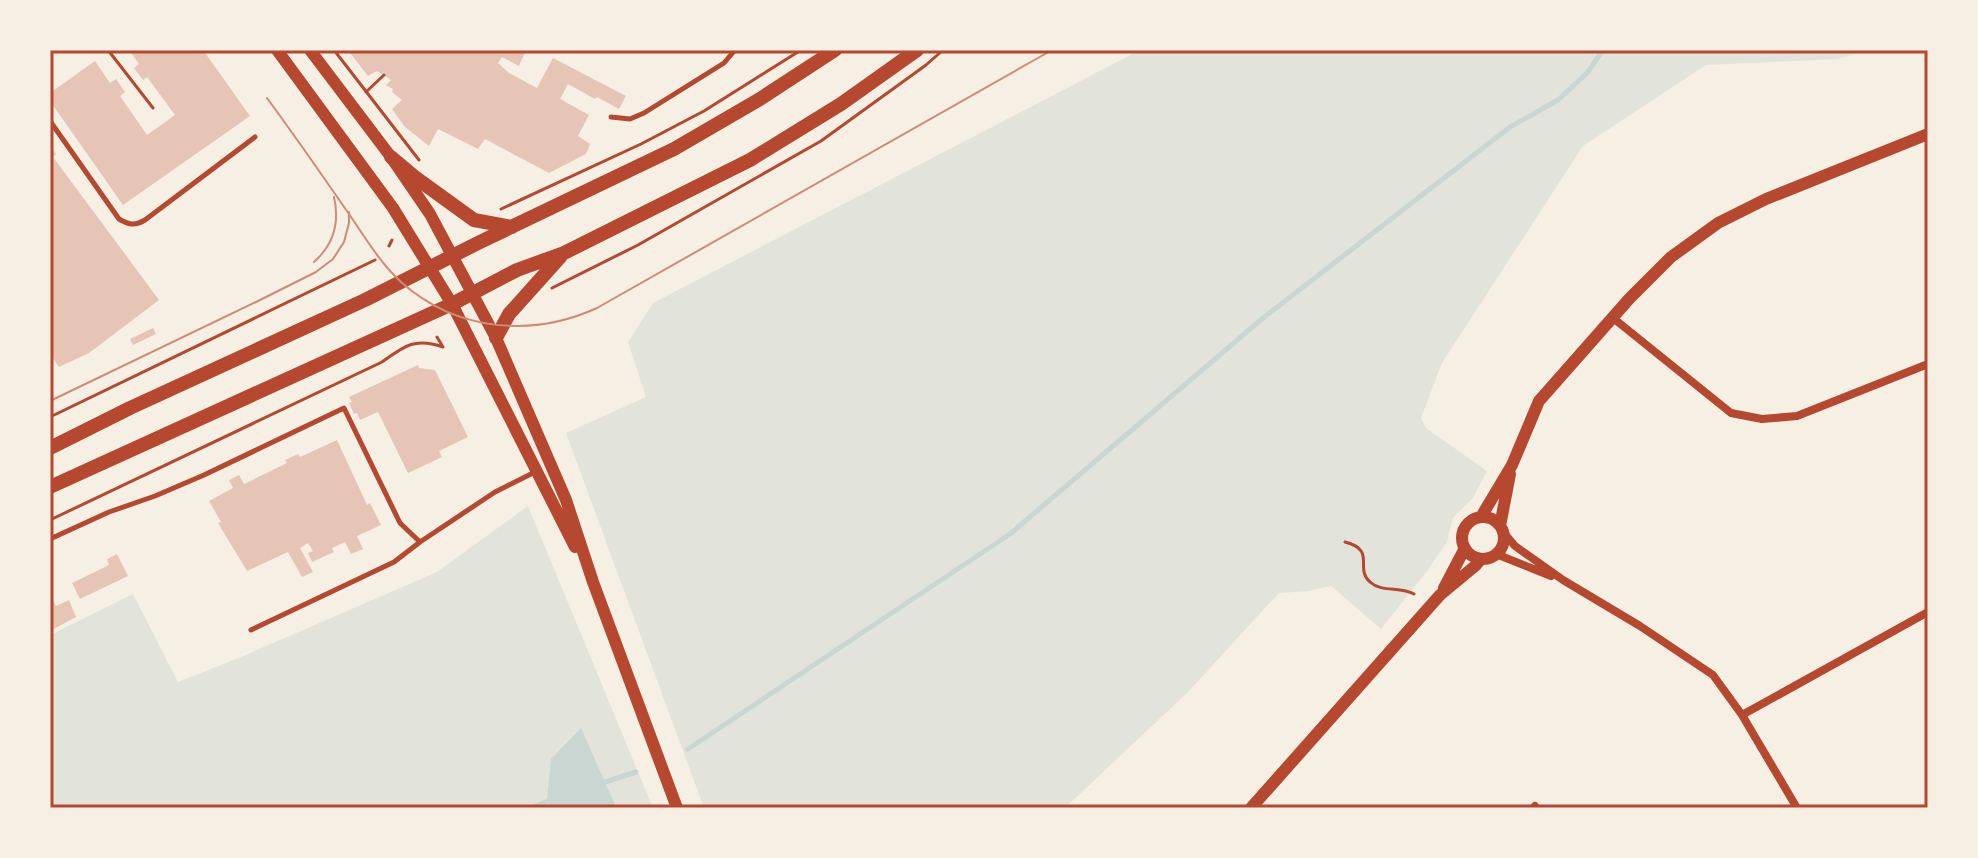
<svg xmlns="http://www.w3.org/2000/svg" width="1978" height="858" font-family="'PT Sans',sans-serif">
<rect width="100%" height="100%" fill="#f6efe4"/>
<path fill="#e2e4dc" d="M1140,50H1868L1838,59L1706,65L1583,146L1442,363L1421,418L1426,428L1487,471L1473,498L1453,518L1447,542L1427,571L1381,629L1331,586L1309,591L1279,593L1188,692L1065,808H704L566,433L646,397L628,342L653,303Z
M528,506L653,808H50V635L133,594L178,682L241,657L437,572Z"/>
<path fill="#c9d6d2" d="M581,728L615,805L617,808H554L547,801L551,759Z"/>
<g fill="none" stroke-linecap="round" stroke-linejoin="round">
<path stroke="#c9d6d2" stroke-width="5" d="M688,749L1010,534L1263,318L1510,127L1558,100L1587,73L1603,50
M599,784L636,772
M530,808L551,800"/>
</g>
<path fill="#e6c5b7" d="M129,50H203L250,116L123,205L50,101V93L95,61L110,83L116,79L125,92L120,96L147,135L175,115L147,77L143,80L134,68L139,64Z
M351,50H526L519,66L502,57L498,63L509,73L537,88L553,58L626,96L619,109L597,97L595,99L568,84L560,99L589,115L578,136L590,144L586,154L549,173L485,139L478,149L438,129L429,146L405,127L392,109L402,100L392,92L393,89L386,85L391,80L377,71L368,76L350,53Z
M50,146L56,154L53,157L159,300L89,353L59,367L50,354Z
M153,328L156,334L133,345L130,339Z
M418,365L419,368L435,370L468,437L439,451L442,457L408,473L378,412L360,420L357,413L354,414L349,403L352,402L349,397Z
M337,440L367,505L370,503L381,525L357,536L363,549L351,554L345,542L332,548L334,552L312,562L308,553L313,551L308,543L300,548L313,572L302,577L288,552L247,571L218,523L221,522L209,501L233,488L229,480L239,475L244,484L287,463L285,460L298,454L300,457Z
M117,554L128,576L80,599L72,583L109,565L107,559Z
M50,593L56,606L69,600L76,617L50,631Z"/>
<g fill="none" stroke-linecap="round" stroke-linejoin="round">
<path stroke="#b5482f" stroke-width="3" d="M108,50L153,108
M334,50L419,160
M366,92L384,75
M501,209L641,144L704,111L801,50
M389,246L392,240
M552,288L638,245L821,141L926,65L943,50
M50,417L375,260
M50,520L382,362C404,346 415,337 443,347L437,337
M1345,542C1377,550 1354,568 1370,582C1382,593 1400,586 1414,594"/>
<path stroke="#b5482f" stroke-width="5" d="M611,117L630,119L644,113L724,63L735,50
M50,121L119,219C129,225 135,226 145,220L255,137
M50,539L109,512L155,496L204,475L344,408L400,523L420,542
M251,630L394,562L420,542L495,492L535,472"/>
<path stroke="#b5482f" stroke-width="8" d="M1613,318L1731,413L1762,419L1797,416L1928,364
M1504,533L1515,546L1563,580L1640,626L1713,675L1742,715L1797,808
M1496,554L1551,576
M1742,715L1928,612
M1533,808L1535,806"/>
<path stroke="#b5482f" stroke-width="12" d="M277,50L393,208L452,304L575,547
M310,50L391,157L430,214L496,338L566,500L593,582L677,808
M1481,517L1512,465L1539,401L1629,299L1671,257L1718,223L1766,199L1928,134
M1462 538a21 21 0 1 1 42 0a21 21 0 1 1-42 0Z
M1500,526L1510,474
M1444,588L1465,548
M1251,808L1440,595L1475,566L1481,559"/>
<path stroke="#b5482f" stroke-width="14" d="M391,157L416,178L474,220L512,227
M496,338L509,314L561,256
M50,448L130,408L365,300L480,242L674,149L760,99L835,50
M50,487L452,304L517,270L564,253L750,160L841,104L917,50"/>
<path stroke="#cf8b77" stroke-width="2" d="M267,98C295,136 322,175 349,214C365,237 380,263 401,282C456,331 531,338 597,308L1052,50
M314,262C334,244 340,223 334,197
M50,401L256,302L316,272L333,259L344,242L349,223V212"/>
</g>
<rect width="1978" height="858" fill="none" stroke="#f6efe4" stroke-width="104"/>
<rect x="52" y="52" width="1874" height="754" fill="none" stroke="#b5482f" stroke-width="3"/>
</svg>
